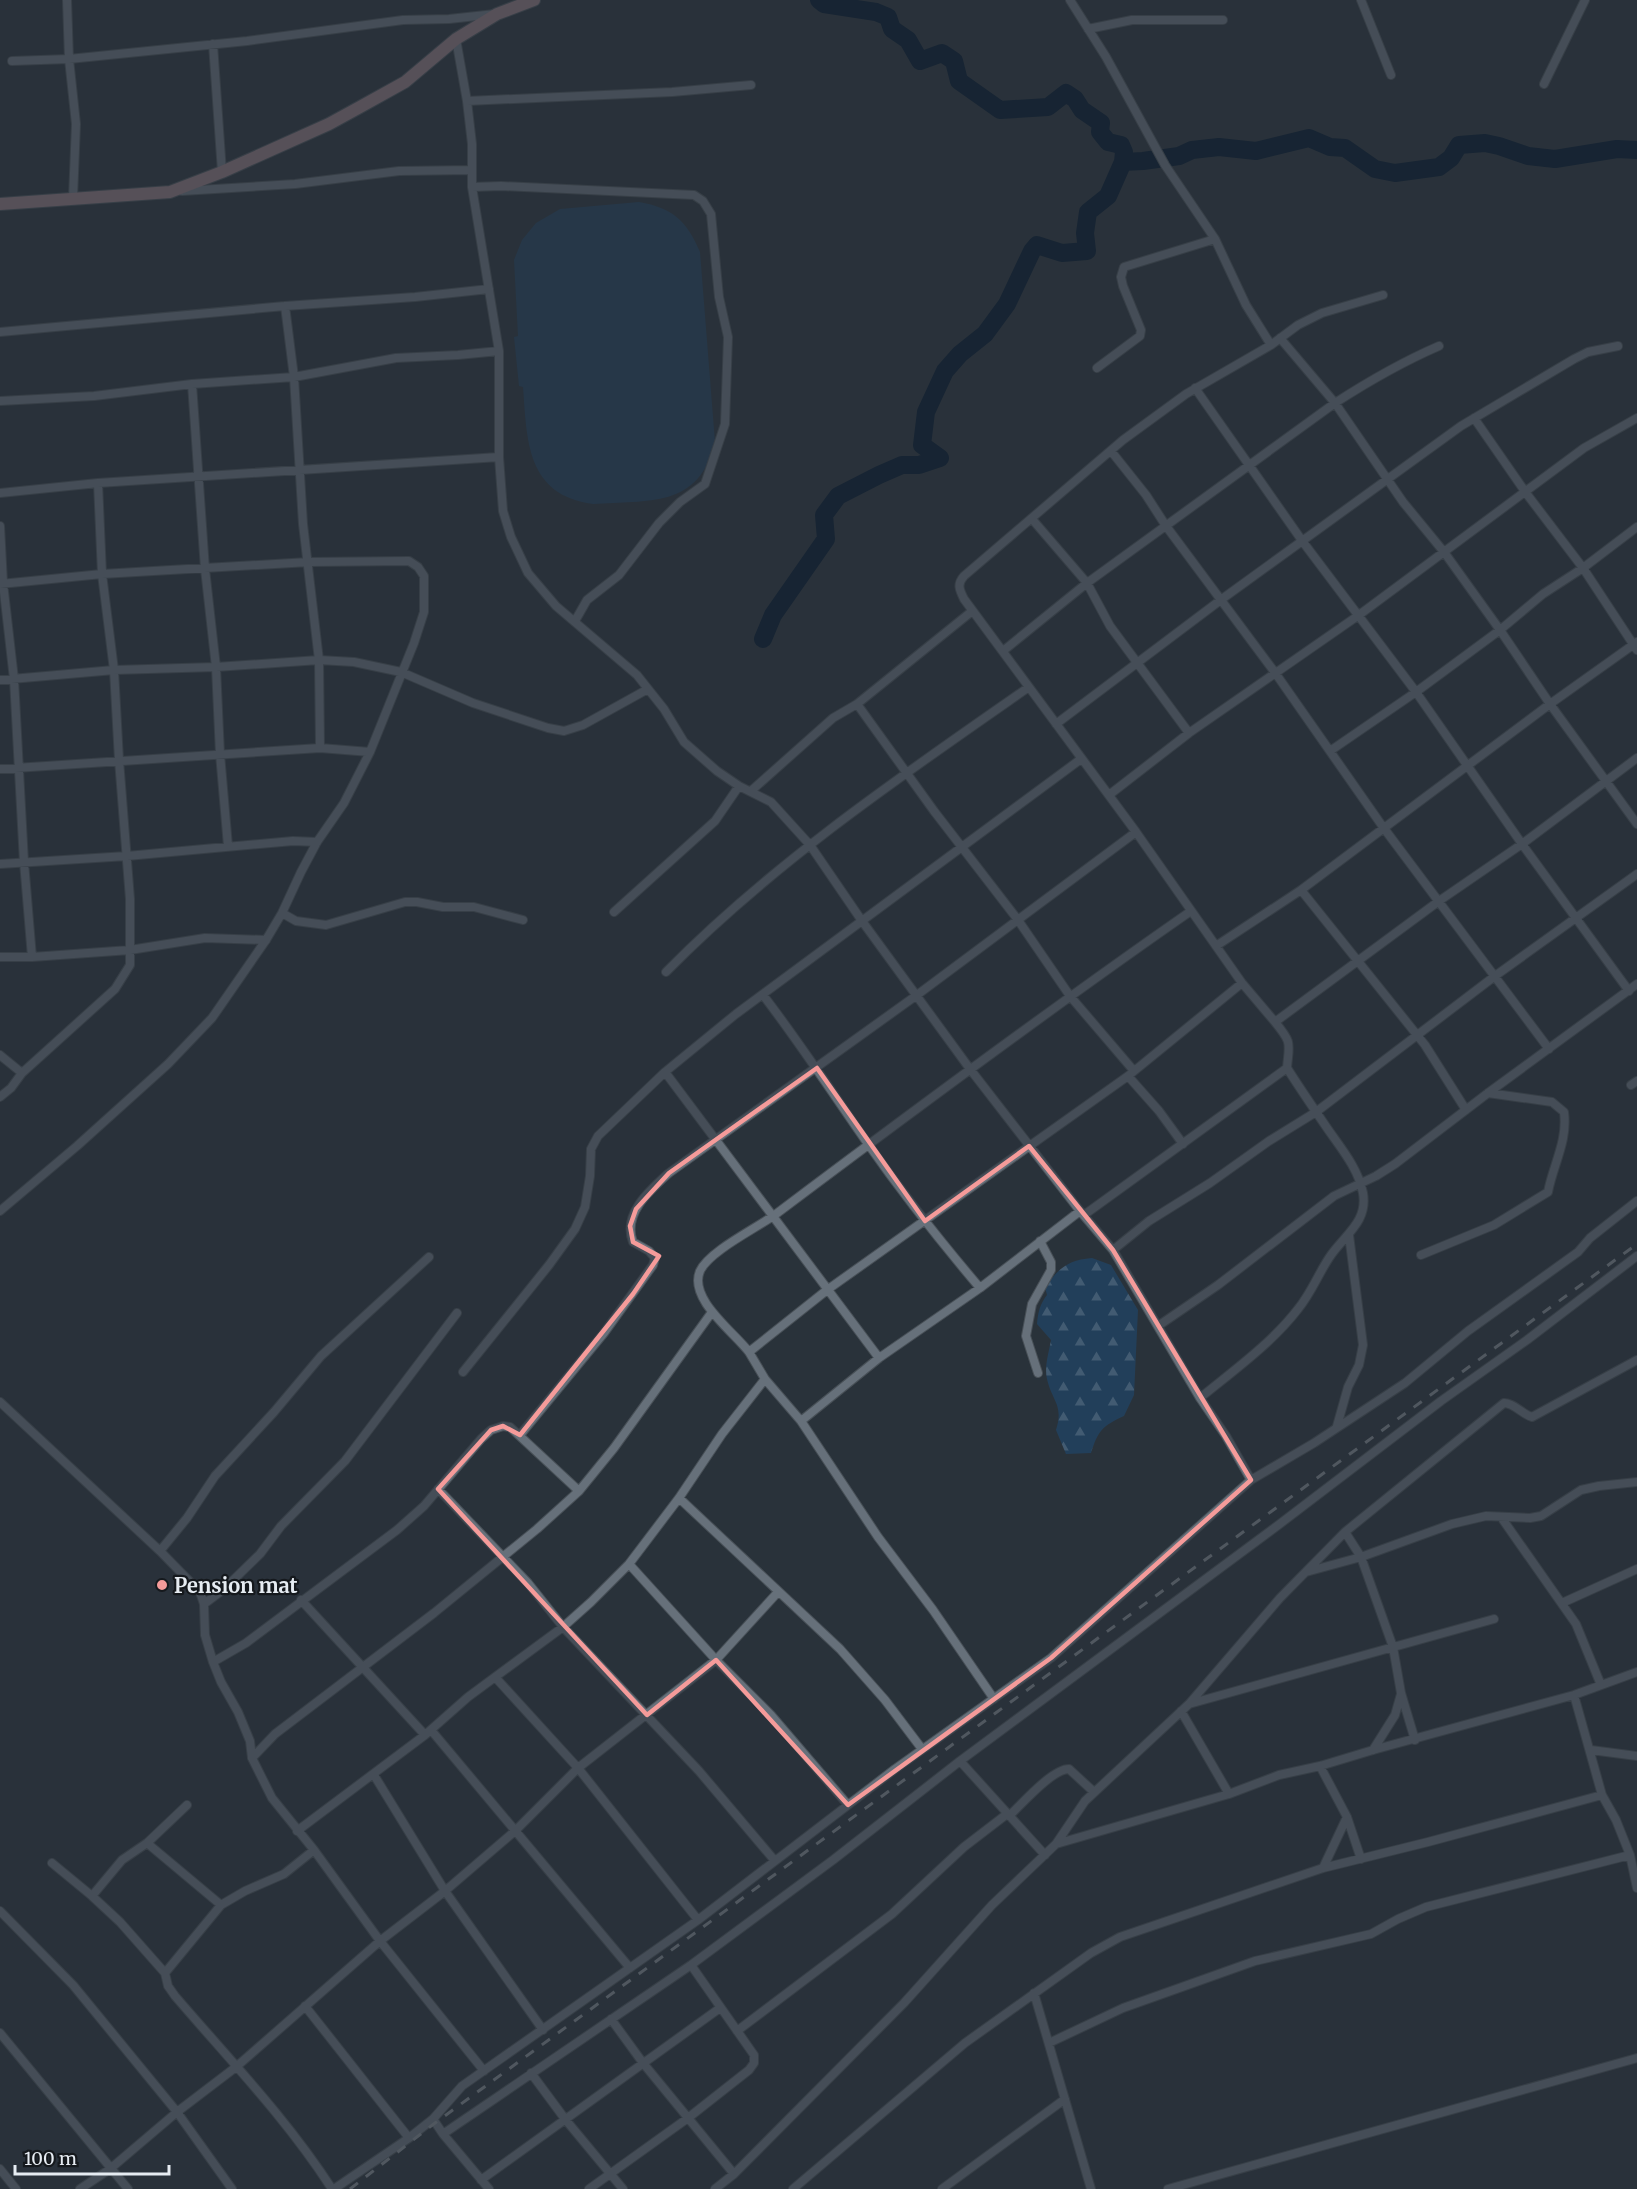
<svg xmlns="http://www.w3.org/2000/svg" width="1637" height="2189" font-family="Merriweather,serif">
<defs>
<pattern id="forest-firs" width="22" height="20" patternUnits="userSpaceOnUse" patternTransform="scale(1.5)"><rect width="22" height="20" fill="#223f5a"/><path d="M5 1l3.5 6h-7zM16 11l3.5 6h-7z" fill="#425b72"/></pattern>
</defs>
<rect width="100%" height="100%" fill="#29323a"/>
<path fill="#223f5a" d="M639,202C673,208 687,221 700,252L715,442C699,509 648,500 593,504C526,495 527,440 523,387L519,386L514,337L518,336L514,260L522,240L536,223L560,209Z"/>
<path fill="url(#forest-firs)" d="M1092,1258L1111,1265L1138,1310L1134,1395L1124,1416C1102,1426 1098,1431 1091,1453L1066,1454L1056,1430C1064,1405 1052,1401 1047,1379C1044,1367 1049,1352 1051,1340L1037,1324C1038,1312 1040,1304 1047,1295L1045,1287C1059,1268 1068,1260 1092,1258Z"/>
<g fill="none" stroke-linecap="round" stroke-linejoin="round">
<path stroke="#00162b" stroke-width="18" d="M819,0L824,4L876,12L888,17L892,29L908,40L920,61L942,53L954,61L959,81L1000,110L1048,107L1066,93L1075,99L1082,110L1101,123L1100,132L1108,142L1121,145L1124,152L1123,162
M763,639L773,615L826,539L824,515L838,496L879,475L902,465H919L940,458L922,445L926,412L945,371L960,354L985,334L1007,304L1032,251L1037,245L1062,253L1087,251L1085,233L1088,212L1108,196L1123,162L1143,161L1179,156L1192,150L1219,147L1256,151L1309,138L1330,147L1345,148L1375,169L1395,173L1439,167L1451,158L1459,145L1485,143L1499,146L1528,156L1555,159L1617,149L1637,150"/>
<defs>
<path id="street" d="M67,0L69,59L76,124L73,198
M1070,0L1106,57L1165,165L1215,239L1246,305L1271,345
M1361,0L1391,75
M1088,29L1132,20H1223
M456,39L467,101L472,144V187L499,351V457L503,511L511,537L528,573L556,606L637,675L664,709L684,742L717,771L739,786L771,802L810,845L862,921L970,1069L1080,1211L1113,1250L1200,1398L1226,1436L1251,1480L1051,1658L895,1769L698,1920L462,2086L433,2119L443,2134L489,2189
M213,44L222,172
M12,61L69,59L247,41L403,20L449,19L495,14
M1544,84L1585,0
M467,101L672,92L751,85
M472,187L501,186L694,195L703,201L711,214L719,297L728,337L725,424L705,484L680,502L659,523L619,575L587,600L575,621
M182,191L295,184L399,171L472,170
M1383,295L1322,313L1298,325L1271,345L1186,394L1123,440L964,576C957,584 959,589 964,599L1136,832L1242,983L1275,1022L1439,901L1522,844L1637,758
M285,306L294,377L303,524L319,660L320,748
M0,332L285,306L415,297L489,289
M1280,338L1335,403L1403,502L1444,552L1500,630L1550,704L1637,824
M1097,368L1140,336L1141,330L1123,286L1121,277L1124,267L1215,239
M192,384L205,569L216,667L220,754L228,846
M1195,388L1303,542L1416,692L1522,844L1629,991
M0,401L94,396L192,384L294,377L396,358L458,355L499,351
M1474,418L1526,493L1583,568L1637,650
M1111,451L1146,495L1166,526L1276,674L1383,827L1549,1049
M0,493L98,483L499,457
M1032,519L1087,583L1110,626L1189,733
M0,526L3,583L14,679L24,862L32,957
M0,584L102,574L309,562L409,561L418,567L424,576V612L414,643L370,752L344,803L317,842L301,872L282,913L266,940L212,1018L168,1064L77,1146L0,1211
M1003,651L1087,583L1335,403C1369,381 1402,362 1439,346
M0,680L114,670L216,667L319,660L354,662L401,672L473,703L548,728L564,731L583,725L648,689
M857,704L934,811L1018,920L1070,996L1134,1071
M1056,724L1222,599L1461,426L1574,359L1588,352L1618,346
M1330,751L1416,692L1500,630L1543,594L1583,568L1637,527
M0,769L320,748L370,752
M751,791L833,718L857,704L971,612
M1109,795L1189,733L1359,615L1584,448L1637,418
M0,864L127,856L293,841L317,842
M1301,890L1425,1045L1466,1110
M614,912L715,821L739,786
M282,913L296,921L326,925L405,902H417L443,907H474L523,920
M1216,946L1301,890L1550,704L1637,642
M0,957H32L130,950L205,938L266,940
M666,972C773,863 904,774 1029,687
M763,995C800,1043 833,1094 868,1144C903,1194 941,1242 980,1288
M0,1055L22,1073
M665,1072L879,1358
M1128,1076L1159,1111L1183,1144
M1631,1085L1637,1081
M0,1097L11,1088L22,1073L115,989L130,965V899L119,760L114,670L102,574L98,483
M1084,1215L1287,1068
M1113,1250L1149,1221L1210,1183L1269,1141L1316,1112L1495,976L1637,874
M1421,1255L1494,1225L1548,1192C1553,1165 1568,1141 1564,1112L1552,1102L1488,1093
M1158,1326L1218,1285L1334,1196L1376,1176L1395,1164L1488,1093L1637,984
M749,1352C734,1332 688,1299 700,1271C709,1251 757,1228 776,1214C913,1111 1050,1009 1191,911
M463,1372L549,1265L575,1229L585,1207L590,1176L591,1149L598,1136L665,1072L736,1014L1081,759
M1038,1373L1026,1336L1032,1304L1051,1270V1262L1040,1241
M1200,1398C1233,1371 1272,1343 1298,1309C1312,1292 1319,1272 1331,1255C1346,1234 1368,1221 1363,1193C1358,1167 1339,1146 1325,1125C1312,1106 1299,1087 1287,1068C1289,1043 1293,1044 1275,1022
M0,1402L160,1551L200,1592L204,1604L205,1635L213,1662L221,1682L238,1712L250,1741L252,1758L272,1798L314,1850L380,1941L484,2071
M801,1421L879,1358L980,1288L1080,1211
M1337,1426L1348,1387L1359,1365L1363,1345L1349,1235
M520,1435L604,1333L653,1265L655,1258L649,1251L633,1242C622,1214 650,1190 669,1173L917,995L1136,832
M1251,1480L1314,1443L1405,1383L1468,1331L1578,1252L1590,1238L1637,1201
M438,1489L528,1583L563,1627L699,1771L775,1861
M679,1498L840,1649L885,1700L922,1749
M1501,1517L1576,1624L1601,1685
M1345,1532L1361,1557L1393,1647L1401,1693L1415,1740
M160,1551L187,1518L215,1476L274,1412L321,1356L429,1257
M629,1564L716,1660L771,1715L848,1805
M1306,1572L1361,1557L1452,1524L1486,1516L1530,1518L1541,1516L1581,1490L1599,1486L1637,1482
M301,1600L425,1735
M1562,1603L1637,1569
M204,1604L224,1589L260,1554L281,1526L345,1461L457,1313
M213,1662L246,1643L397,1530L424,1506L481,1439L491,1430L503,1426L510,1427L579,1491
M495,1677L578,1768L698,1920
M1574,1695L1602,1795L1616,1820L1630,1855L1637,1888
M994,1699L933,1610L878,1537L801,1421L765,1379L749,1352L827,1290L1128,1076L1242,983
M1189,1704L1494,1619
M1181,1711L1229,1794
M431,1730L630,1968
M1373,1750L1395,1715L1401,1694
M1591,1750L1637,1756
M252,1758L275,1734L434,1613L537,1529L579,1491L614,1448L712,1312
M960,1761L1045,1855
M1320,1766L1347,1817L1361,1859
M374,1775L445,1891L543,2030
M1009,1816C1022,1804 1052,1769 1069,1769L1094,1792
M297,1831L425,1735L468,1697L563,1627L591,1602L629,1564L679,1498L722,1434L765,1379
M147,1843L221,1905
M1056,1844L1229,1794L1279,1775L1320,1766L1373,1750L1574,1695L1637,1672
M52,1863L92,1896L120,1922L165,1973L168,1986L175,1996C229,2059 287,2119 332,2189
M1323,1868L1347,1817
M92,1896L122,1860L147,1843L187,1805
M0,1911L73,1985L177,2112L232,2189
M165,1973L221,1905L245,1891L284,1874L314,1850
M1034,1993L1091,2189
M305,2006L409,2138
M611,2019L643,2063L734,2174
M737,2031L892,1914L964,1847L1007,1814
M0,2033L128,2189
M1049,2043L1123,2008L1255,1961L1371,1934L1398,1919L1426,1907L1630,1855
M531,2073L565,2119L623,2189
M443,2134L691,1965L833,1860L960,1761L1281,1523L1441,1401L1527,1340L1637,1256
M0,2169L16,2189
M481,2180L720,2008
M80,2189L110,2169L177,2112L236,2067L380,1941L445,1891L515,1831L578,1768L716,1660L778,1592
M334,2189L409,2138L433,2119
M589,2189L688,2118L749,2070L754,2063V2055L691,1965
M715,2189L734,2174L904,2003L992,1905L1056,1844L1085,1801L1189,1704L1280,1598L1345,1532L1504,1403C1514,1403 1522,1414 1532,1417L1637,1360
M793,2189L965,2043L1091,1953L1120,1937L1323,1868L1428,1842L1602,1795
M942,2189L1065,2099
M1168,2189L1637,2058"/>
<path id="secondary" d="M0,204L170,192L222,172L329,124L360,107L405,82L456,39L497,14L534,0"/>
</defs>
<use href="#street" stroke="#485057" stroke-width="10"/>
<use href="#secondary" stroke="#485057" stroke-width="14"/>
<use href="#street" stroke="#66707a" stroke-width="8"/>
<use href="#secondary" stroke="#8c757c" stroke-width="12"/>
<path stroke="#7e868d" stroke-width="3" stroke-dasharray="10 10" stroke-linecap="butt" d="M350,2189L435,2123L1637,1244"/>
</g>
<path d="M0 0H1637V2189H0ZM817,1068L925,1221L1029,1146L1113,1250L1251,1480L1051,1658L848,1805L716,1660L647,1715L438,1489L491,1430L503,1426L520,1435L633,1294L659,1256L633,1242L630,1226L636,1209L669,1173Z" fill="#29323a" fill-opacity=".55" fill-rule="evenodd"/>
<path fill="none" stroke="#f59b9a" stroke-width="4.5" stroke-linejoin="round" d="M817,1068L925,1221L1029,1146L1113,1250L1251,1480L1051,1658L848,1805L716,1660L647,1715L438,1489L491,1430L503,1426L520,1435L633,1294L659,1256L633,1242L630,1226L636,1209L669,1173Z"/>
<circle fill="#f59b9a" stroke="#15191d" stroke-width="2" cx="162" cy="1585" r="6"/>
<g text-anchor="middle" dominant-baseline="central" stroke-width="4.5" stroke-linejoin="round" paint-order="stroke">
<g font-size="20" font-weight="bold" fill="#e6ecf2" stroke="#15191d" text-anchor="start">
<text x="174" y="1585">Pension mat</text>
</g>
</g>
<path d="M15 2165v9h154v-9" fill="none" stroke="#e6ecf2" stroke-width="3"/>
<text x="24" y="2165" font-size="18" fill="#e6ecf2" stroke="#15191d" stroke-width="4.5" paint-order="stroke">100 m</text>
</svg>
